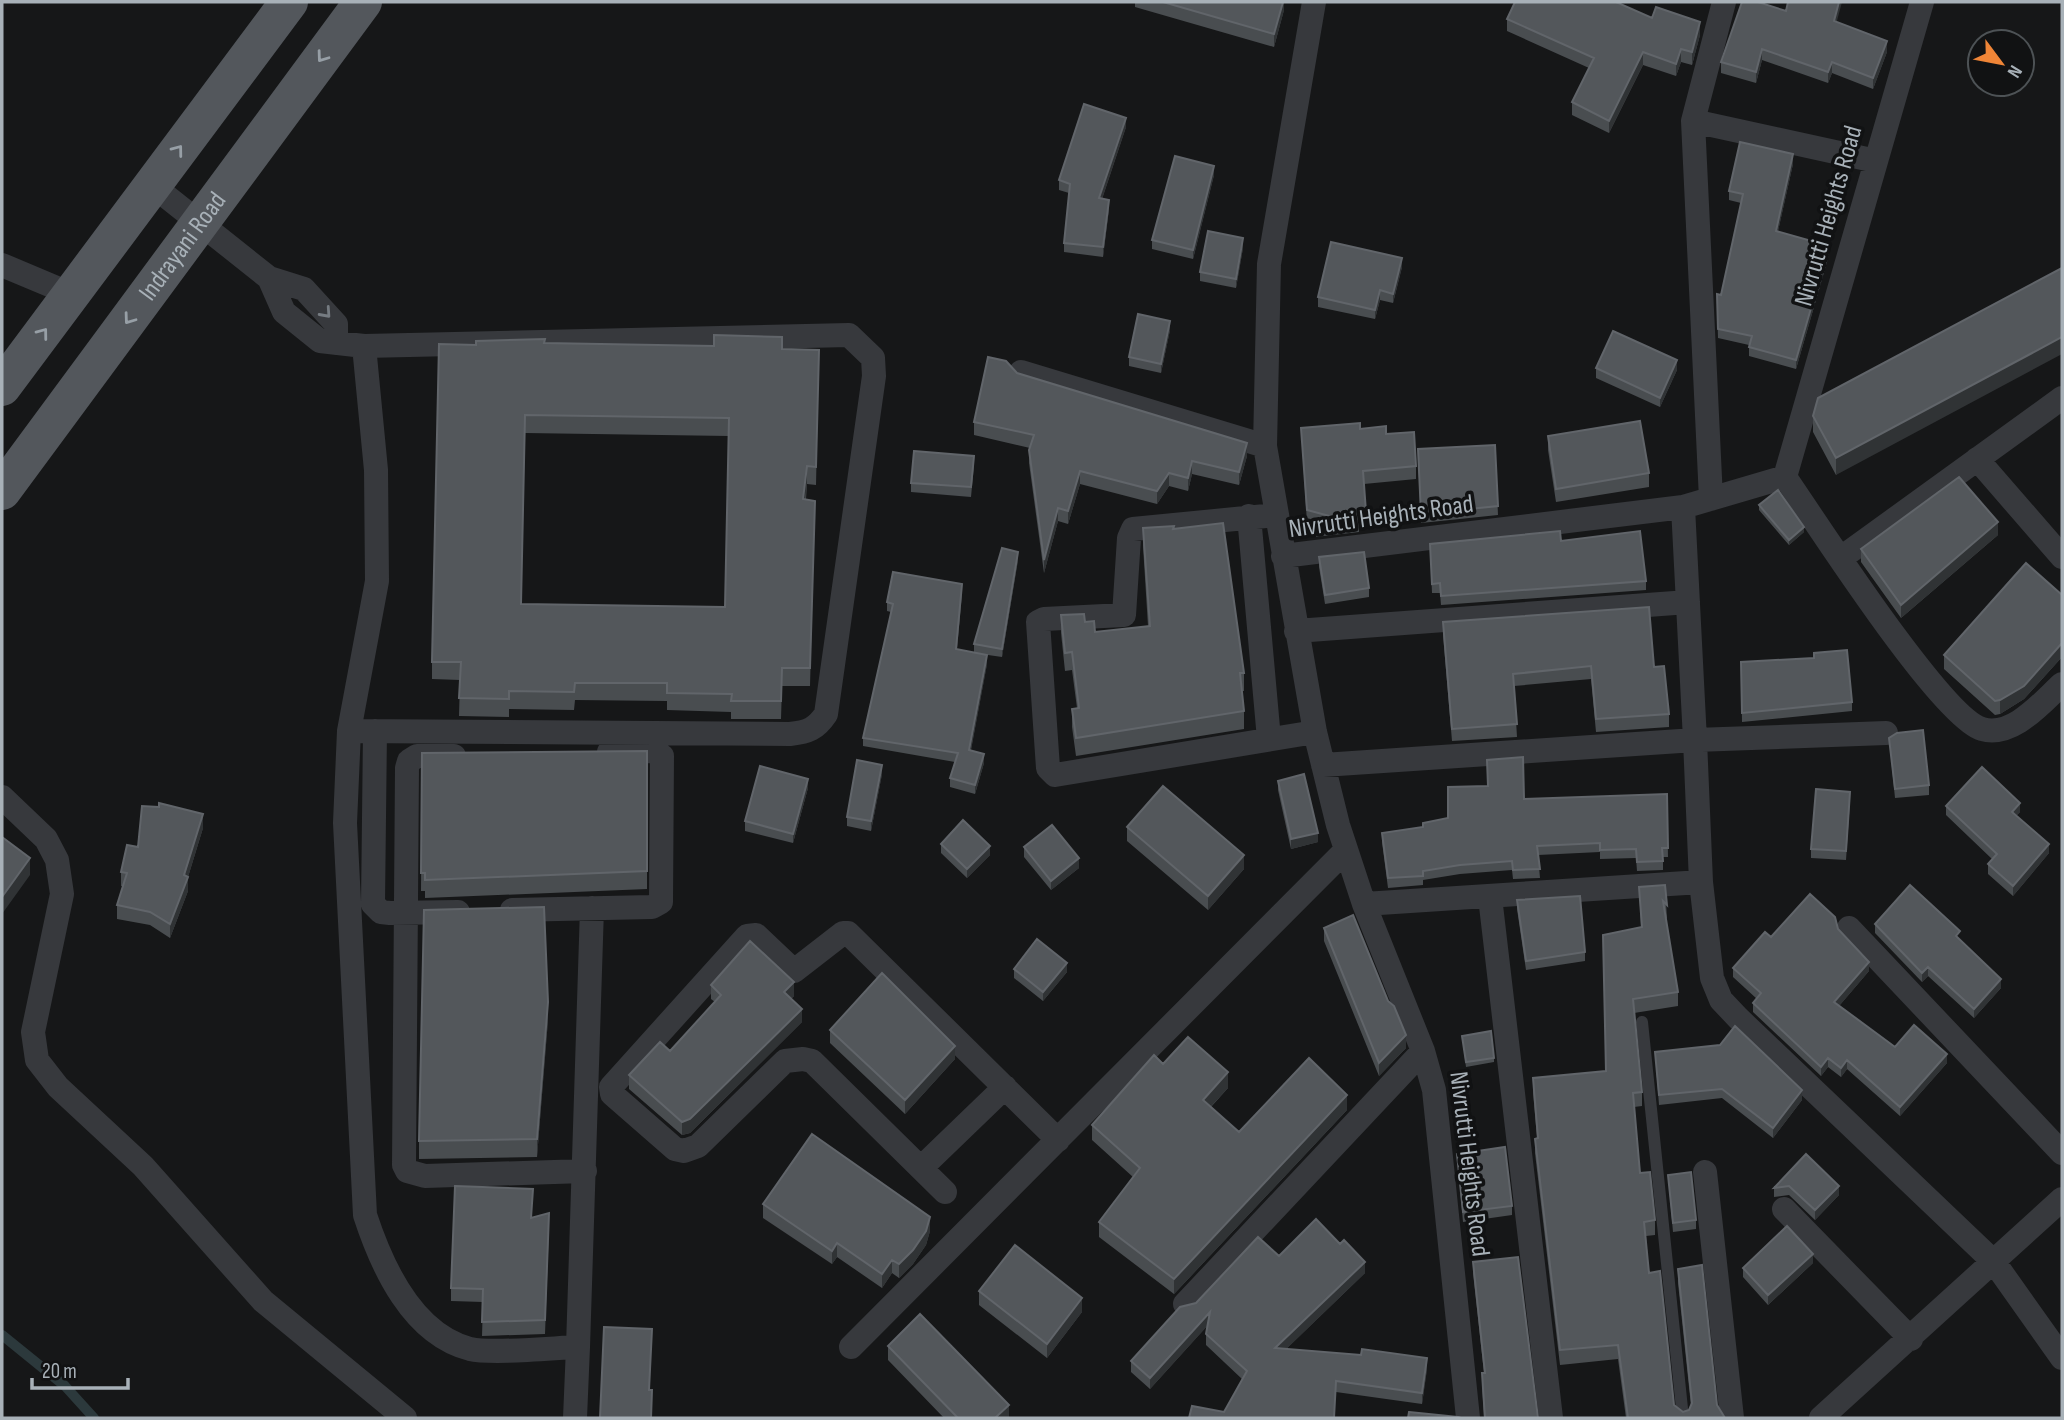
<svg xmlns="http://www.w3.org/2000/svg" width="2064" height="1420" font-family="'Sofia Sans Condensed',sans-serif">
<rect width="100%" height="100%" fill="#161718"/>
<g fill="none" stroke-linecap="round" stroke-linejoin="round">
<path stroke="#2c393c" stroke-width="10" d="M2,1335L65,1386L94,1418"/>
<path stroke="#37393d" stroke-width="12" d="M1642,1022L1683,1418"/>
<path stroke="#37393d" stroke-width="24" d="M1314,2L1269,264L1265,446L1315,732L1338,825L1364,904L1423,1051L1434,1090L1468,1418
M1693,121L1724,2
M152,185L269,278L304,289L336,324V343
M2,265L71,294
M269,278L284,312L320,341L364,346L376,470L377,581L349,731L345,823L365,1215C382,1267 412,1334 470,1349C492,1354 553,1348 578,1347L575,1418
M1021,372L1265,446
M1977,459L2062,557
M1785,477C1816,522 1941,717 1982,729C2013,738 2042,702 2062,684
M1711,499L1693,121L1876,161
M1276,515L1133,529L1129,538L1124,615L1044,619L1038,622L1048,768L1055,775L1315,732
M1249,516L1269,739
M1283,556L1683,507L1785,477L1922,2
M1841,558L2062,398
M1296,631L1688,602
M349,731L790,734C808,732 816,729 826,714L874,376L873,358L849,335L364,346
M375,731L373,904L381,912L390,913L458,912
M1886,733L1695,740L1701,882L1712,978L1721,1000L1738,1018L1994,1262L2062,1358
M454,756H417L409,761L407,768L404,1165L407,1171L425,1176L585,1171
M1323,765L1695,740L1683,507
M2,797L46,839L57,860L62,894L33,1032L37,1060L58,1087L143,1166L263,1301L405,1418
M1490,897L1551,1418
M1364,904L1701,882
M512,910L652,907L661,902L662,756L654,751L609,752
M1849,928L2062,1153
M921,1168L1005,1087
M1705,1172L1732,1418
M945,1192L812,1061L803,1059L785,1061L698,1146L684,1151L675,1149L612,1094L611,1087L747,936L756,935L794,971L843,933H848L1058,1140
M1784,1209L1911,1339
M1185,1304L1423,1051
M578,1347L592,908
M851,1347L1346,850
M1821,1418L2062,1199"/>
<g stroke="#53575c" stroke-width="38">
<path d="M2,387L289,2"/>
<path id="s1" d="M2,491L363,2"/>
</g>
</g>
<path fill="#494d50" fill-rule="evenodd" d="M1135,2H1284V10L1274,47L1135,7Z
M1786,11L1837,22L1887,52L1873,89L1832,73L1828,83L1762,60L1756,83L1721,73V62Z
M1652,18L1700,35L1692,65L1681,62L1676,76L1643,65L1609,133L1572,115V102L1589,68L1507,31V19Z
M1126,127L1102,199L1109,209L1103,257L1064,252V243L1069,193L1059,190V180Z
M1793,164L1778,231L1829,255L1796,369L1749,356V345L1718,338L1717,303L1721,295L1741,203L1729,200V191Z
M1214,175L1193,259L1152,249V240Z
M1243,248L1236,288L1200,281V272Z
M1402,267L1393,303L1380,300L1375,319L1318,307V297Z
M2062,268L1836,475L1813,432V416Z
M1170,330L1161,373L1129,366V357Z
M544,343L819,350L816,485L807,484L806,499L815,501L810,686H782L781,719H731V712L667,710V701L575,700L574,710L509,709V717L459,716L460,680L432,679V662L476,345ZM525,433L729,436L725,607L521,604Z
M1596,368L1677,370L1660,407L1596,378Z
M1017,373L1247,456L1239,485L1192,474L1188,491L1169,486L1157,504L1080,484L1068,524L1058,521L1044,573L1029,463L1030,448L974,435V422Z
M1301,428L1360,429L1386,434L1416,466V479L1364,484L1366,525H1359V532L1315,537L1314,525L1307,523Z
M1548,436L1649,473V487L1556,502L1548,450Z
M1495,445L1498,515L1421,523L1418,457Z
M974,465L971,497L911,492V483Z
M1759,505L1804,532L1789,545L1759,510Z
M1143,528L1174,529L1244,673V691H1242L1244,711V729L1076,756L1072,727V709L1077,708L1072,670L1065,671L1061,633V615L1095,632L1148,626L1143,546Z
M1998,535L1901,618L1861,562V549Z
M1561,541L1646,581V590L1441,605L1440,593H1432L1430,544Z
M1319,557L1369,588V597L1325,604L1319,567Z
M1018,560L1002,657L981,654L987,664L971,750L984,763L975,794L950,787V778L955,762L863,746V738L891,612L887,611V602L962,593L957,649L974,653V644Z
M2062,595V657L2024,699L2000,714L1995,715L1944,669V655Z
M1443,622L1654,667L1669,714V727L1596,732L1591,679L1514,686L1517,737L1452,741L1443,635Z
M1741,662L1852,702V711L1742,722Z
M1889,738L1929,785V795L1895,798Z
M647,751V889L425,898V891H421L422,753Z
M882,774L871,831L847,826V817Z
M1278,781L1318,842L1291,849L1278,790Z
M808,788L793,843L745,831V821Z
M1667,794L1668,857H1663V870L1637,871L1636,858L1600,859V852L1538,855L1540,878L1513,879L1512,870L1460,874L1423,880V885L1388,888L1382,842V833L1423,827V823L1448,818L1524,799Z
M1850,801L1846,860L1811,858V849Z
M1946,806L2020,812L2016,816L2049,853L2013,896L1988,874V864L1992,859L1946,815Z
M1127,827L1244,869L1208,910L1127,841Z
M203,828L188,877V891L170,938L150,925L117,919V905L123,886H121V872L138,847Z
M941,844L990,855L967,878L941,853Z
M1024,847L1079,868L1051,890L1024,857Z
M1665,885L1667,919L1666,918L1678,992V1006L1634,1013L1642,1092V1106L1634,1107L1640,1173L1655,1220V1235L1646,1236L1649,1273L1674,1405L1683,1412L1689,1410L1691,1406L1678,1283V1269L1717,1405L1725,1418H1626L1618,1359L1560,1365L1535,1153V1139L1537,1138L1533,1092V1078L1606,1071L1641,927L1639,887Z
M1517,900L1585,952V961L1526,970L1517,909Z
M1875,924L1960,940L2001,988L1974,1018L1928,976L1922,982L1875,933Z
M1324,928L1406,1048L1379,1076L1324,941Z
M1838,929L1869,971L1839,1006L1895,1047L1947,1063L1900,1116L1847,1069L1841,1077L1828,1067L1821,1076L1753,1012V1003L1757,999L1733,977V968L1771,937Z
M1014,969L1067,972L1043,1001L1014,978Z
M711,985L794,996L791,999L802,1022L690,1133L682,1135L629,1089V1075L670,1051L715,1002L711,999Z
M548,1020L537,1157L419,1159V1141Z
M830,1030L955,1059L905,1114L830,1043Z
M1462,1036L1494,1058V1062L1466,1067Z
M1655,1052L1802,1100L1773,1138L1722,1098L1659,1105Z
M1163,1064L1228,1088L1211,1107L1239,1132L1347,1110L1174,1294L1099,1237V1222L1133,1177L1092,1140V1125Z
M1457,1154L1512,1206V1215L1463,1222Z
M1806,1154L1839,1195L1815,1220L1789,1195L1774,1197V1188Z
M1668,1175L1696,1220V1229L1673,1232Z
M763,1204L930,1231L926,1245L913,1264L899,1278L892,1273L882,1288L837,1257L832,1264L763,1218Z
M532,1218L549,1227L545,1334L482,1336L483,1302L451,1301V1288Z
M1279,1256L1365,1273L1286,1349L1427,1369L1422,1404L1336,1392L1224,1412L1242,1379L1206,1345V1334L1207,1326L1150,1389L1131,1372V1361L1196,1303Z
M1473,1262L1538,1418H1484L1482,1384V1373H1484L1473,1273Z
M1813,1263L1768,1305L1743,1277V1268Z
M979,1291L1082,1312L1047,1358L979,1305Z
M888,1346L1009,1418H944L888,1360Z"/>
<path fill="#303335" d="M1283,2H1284V10L1274,47V34Z
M1839,2H1842L1834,32V21Z
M1700,22V35L1692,65V52Z
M1887,41V52L1873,89V78Z
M1681,49V62L1676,76V64Z
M1762,49V60L1756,83V72Z
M1643,52V65L1609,133V121Z
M1832,62V73L1828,83V72Z
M1126,118V127L1099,208V198Z
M1793,154V164L1776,240V231Z
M1214,166V175L1193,259V250Z
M1109,200V209L1103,257V247Z
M1243,238V248L1236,288V279Z
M1829,246V255L1796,369V360Z
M1402,258V267L1393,303V294Z
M1380,290V300L1375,319V310Z
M1170,321V330L1161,373V364Z
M2062,337V354L1836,475V458Z
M1677,360V370L1660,407V398Z
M1247,443V456L1239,485V472Z
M1192,461V474L1188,491V478Z
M807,466V484L803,517V499Z
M1080,471V484L1068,524V511Z
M1169,473V486L1157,504V491Z
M1058,508V521L1044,573V560Z
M1998,522V535L1901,618V605Z
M1804,527V532L1789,545V540Z
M1018,552V560L1002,657V649Z
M962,584V593L956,658V649Z
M2062,643V657L2024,699L2000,714V700Z
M987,655V664L969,759V750Z
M984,754V763L975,794V785Z
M882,765V774L871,831V821Z
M808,779V788L793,843V834Z
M2020,803V812L2012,821V812Z
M203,814V828L188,877V891L170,938V924Z
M1318,833V842L1291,849V839Z
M2049,844V853L2013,896V886Z
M990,846V855L967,878V869Z
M1244,855V869L1208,910V896Z
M30,858V875L2,914V897Z
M1079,858V868L1051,890V881Z
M1869,962V971L1834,1012V1002Z
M1067,963V972L1043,1001V992Z
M1928,967V976L1922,982V973Z
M2001,979V988L1974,1018V1009Z
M794,982V996L784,1006V992Z
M548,1002V1020L537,1157V1139Z
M802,1009V1022L690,1133L682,1135V1122Z
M1406,1035V1048L1379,1076V1063Z
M955,1046V1059L905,1114V1100Z
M1947,1054V1063L1900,1116V1107Z
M1828,1058V1067L1821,1076V1067Z
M1847,1060V1069L1841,1077V1068Z
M1228,1072V1088L1203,1115V1100Z
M1802,1090V1100L1773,1138V1128Z
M1347,1095V1110L1174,1294V1279Z
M1839,1186V1195L1815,1220V1210Z
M930,1217V1231L926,1245L913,1264L899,1278V1264Z
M837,1243V1257L832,1264V1251Z
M1813,1254V1263L1768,1305V1295Z
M892,1260V1273L882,1288V1274Z
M1365,1262V1273L1275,1360V1348Z
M1082,1298V1312L1047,1358V1344Z
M1210,1312V1323L1150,1389V1378Z
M1427,1358V1369L1422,1404V1393Z
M1009,1405V1418H995Z"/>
<path fill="#53575b" stroke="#61656a" stroke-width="2" fill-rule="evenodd" d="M1163,2H1283L1274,34Z
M1515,2H1616L1652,18L1656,7L1700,22L1692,52L1681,49L1676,64L1643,52L1609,121L1572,102L1594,58L1507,19Z
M1742,2H1758L1786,11L1788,2H1839L1834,21L1887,41L1873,78L1832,62L1828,72L1762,49L1756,72L1721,62Z
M1084,104L1126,118L1099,198L1109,200L1103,247L1064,243L1070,184L1059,180Z
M1740,142L1793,154L1776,231L1829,246L1796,360L1749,347L1752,336L1718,329L1717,294L1721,295L1743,194L1729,191Z
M1175,156L1214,166L1193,250L1152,240Z
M1208,231L1243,238L1236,279L1200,272Z
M1331,242L1402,258L1393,294L1380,290L1375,310L1318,297Z
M2062,268V337L1836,458L1813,416L1818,398Z
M1138,314L1170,321L1161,364L1129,357Z
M1613,331L1677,360L1660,398L1596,368Z
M714,335L782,337V349L819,350L816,467L807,466L803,499L815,501L810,668H782L781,701H731L732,694L667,693V683H575L574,692L509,691V699L459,698L461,662H432L439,344L476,345V341L545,339L544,343L714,346ZM525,415L729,418L725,607L521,604Z
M988,357L1006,361L1017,373L1247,443L1239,472L1192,461L1188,478L1169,473L1157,491L1080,471L1068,511L1058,508L1044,560L1029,450L1034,435L974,422Z
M1640,421L1649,473L1556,489L1548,436Z
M1360,423V429L1386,426V434L1414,432L1416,466L1363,471L1366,512L1358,513L1359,519L1315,525L1314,520L1337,518L1307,510L1301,428Z
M1495,445L1498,506L1421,514L1418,449Z
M914,451L974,456L971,487L911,483Z
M1959,477L1998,522L1901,605L1861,549Z
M1778,490L1804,527L1789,540L1759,505Z
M1223,523L1244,673H1240L1244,711L1076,738L1072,709L1079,708L1072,652L1065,653L1061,615L1084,614L1085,622L1094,621L1095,632L1150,626L1143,528L1174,526L1173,529Z
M1560,531L1561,541L1640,531L1646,581L1441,596L1440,583L1432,584L1430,544Z
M1002,548L1018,552L1002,649L974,644Z
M1364,552L1369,588L1325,595L1319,557Z
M2026,563L2062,595V643L2024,686L2000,700L1995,701L1944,655Z
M893,572L962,584L956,649L987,655L969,750L984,754L975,785L950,778L958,753L863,738L893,604L887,602Z
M1649,607L1654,667L1664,666L1669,714L1596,719L1591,666L1513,674L1517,724L1452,729L1443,622Z
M1847,650L1852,702L1742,713L1741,662L1814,658V653Z
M1923,730L1929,785L1895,789L1889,738L1897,733Z
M647,751V871L425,880V873H421L422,753Z
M1523,757L1524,799L1667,794L1668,848H1662L1663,861L1637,862L1636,849L1600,850V843L1537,846L1540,869L1513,870L1512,861L1460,865L1423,871V876L1388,878L1382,833L1423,827V823L1448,818V787L1488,786L1487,760Z
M857,760L882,765L871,821L847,817Z
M760,766L808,779L793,834L745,821Z
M1982,767L2020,803L2012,812L2049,844L2013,886L1988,864L1997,854L1946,806Z
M1304,774L1318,833L1291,839L1278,781Z
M1163,786L1244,855L1208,896L1127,827Z
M1816,789L1850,792L1846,851L1811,849Z
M159,803L203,814L184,875L188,877L170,924L150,912L117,905L127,873L121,872L127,845L138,847L142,806L159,807Z
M963,820L990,846L967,869L941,844Z
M1052,825L1079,858L1051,881L1024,847Z
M2,837L30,858L2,897Z
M1665,885L1667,905L1663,901L1678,992L1633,999L1642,1092L1633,1093L1640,1173L1650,1172L1655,1220L1644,1222L1649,1273L1660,1271L1674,1405L1683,1412L1689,1410L1692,1403L1678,1269L1702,1265L1717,1405L1725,1418H1628L1618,1345L1560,1350L1535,1139L1538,1138L1533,1078L1606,1071L1603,935L1642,927L1639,887Z
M1910,885L1960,931L1956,936L2001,979L1974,1009L1928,967L1922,973L1875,924Z
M1810,894L1835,917L1838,929L1869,962L1834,1002L1895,1047L1914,1025L1947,1054L1900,1107L1847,1060L1841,1068L1828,1058L1821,1067L1753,1003L1761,993L1733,968L1765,932L1771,937Z
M1580,896L1585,952L1526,961L1517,900Z
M544,907L548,1002L537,1139L419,1141L424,910Z
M1353,915L1388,1001L1394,1006L1406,1035L1379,1063L1324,928Z
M1037,939L1067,963L1043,992L1014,969Z
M750,941L794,982L784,992L802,1009L690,1119L682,1122L629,1075L660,1042L670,1051L721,995L711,985Z
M882,973L955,1046L905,1100L830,1030Z
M1735,1026L1802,1090L1773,1128L1722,1089L1659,1095L1655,1052L1720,1045Z
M1491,1031L1494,1058L1466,1062L1462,1036Z
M1188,1037L1228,1072L1203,1100L1239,1132L1309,1058L1347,1095L1174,1279L1099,1222L1140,1168L1092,1125L1154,1055L1163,1064Z
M812,1134L930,1217L926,1231L913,1250L899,1264L892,1260L882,1274L837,1243L832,1251L763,1204Z
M1505,1147L1512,1206L1463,1212L1457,1154Z
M1806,1154L1839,1186L1815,1210L1789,1186L1774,1188Z
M1691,1172L1696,1220L1673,1223L1668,1175Z
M455,1186L533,1189L531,1218L549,1213L545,1320L482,1322L483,1289L451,1288Z
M1316,1219L1340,1244L1344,1240L1365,1262L1275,1348L1361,1355L1362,1349L1427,1358L1422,1393L1336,1381L1334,1418H1189L1192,1406L1224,1412L1247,1371L1206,1334L1210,1312L1150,1378L1131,1361L1180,1307L1196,1303L1258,1237L1279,1256Z
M1787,1226L1813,1254L1768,1295L1743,1268Z
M1015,1245L1082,1298L1047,1344L979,1291Z
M1518,1257L1538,1418H1485L1482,1373H1485L1473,1262Z
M920,1314L1009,1405L995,1418H958L888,1346Z
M604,1327L652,1329L649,1390H652L651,1418H600Z
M1409,1412L1458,1417L1461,1418H1408Z"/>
<defs><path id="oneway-chevron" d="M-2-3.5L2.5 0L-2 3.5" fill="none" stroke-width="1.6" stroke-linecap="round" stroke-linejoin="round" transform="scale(1.75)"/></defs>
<g stroke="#979fa6">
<use href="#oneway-chevron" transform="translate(322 57) rotate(126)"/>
<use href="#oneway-chevron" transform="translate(178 150) rotate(-53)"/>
<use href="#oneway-chevron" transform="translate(129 319) rotate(126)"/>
<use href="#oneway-chevron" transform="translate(43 333) rotate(-53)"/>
</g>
<use stroke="#757b81" href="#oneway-chevron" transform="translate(326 313) rotate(48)"/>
<g text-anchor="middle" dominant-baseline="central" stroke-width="7" stroke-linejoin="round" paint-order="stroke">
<g font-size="26" fill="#a8b1b8" stroke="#111213">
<text transform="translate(1829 216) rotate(-74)">Nivrutti Heights Road</text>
<text stroke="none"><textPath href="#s1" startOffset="304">Indrayani Road</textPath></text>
<text transform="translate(1381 517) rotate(-8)">Nivrutti Heights Road</text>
<text transform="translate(1469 1164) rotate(83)">Nivrutti Heights Road</text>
</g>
</g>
<rect width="2064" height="1420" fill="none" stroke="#a8b1b8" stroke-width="7"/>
<g transform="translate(2001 63) rotate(122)"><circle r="33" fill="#111213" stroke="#4d5255" stroke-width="2"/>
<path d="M0-5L12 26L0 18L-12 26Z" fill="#ef8537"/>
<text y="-10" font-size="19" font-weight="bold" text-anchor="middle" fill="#a8b1b8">N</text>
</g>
<path d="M32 1378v10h96v-10" fill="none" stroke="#a8b1b8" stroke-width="3.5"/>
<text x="42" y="1378" font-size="21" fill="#a8b1b8" stroke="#111213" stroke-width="5" paint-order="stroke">20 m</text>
</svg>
